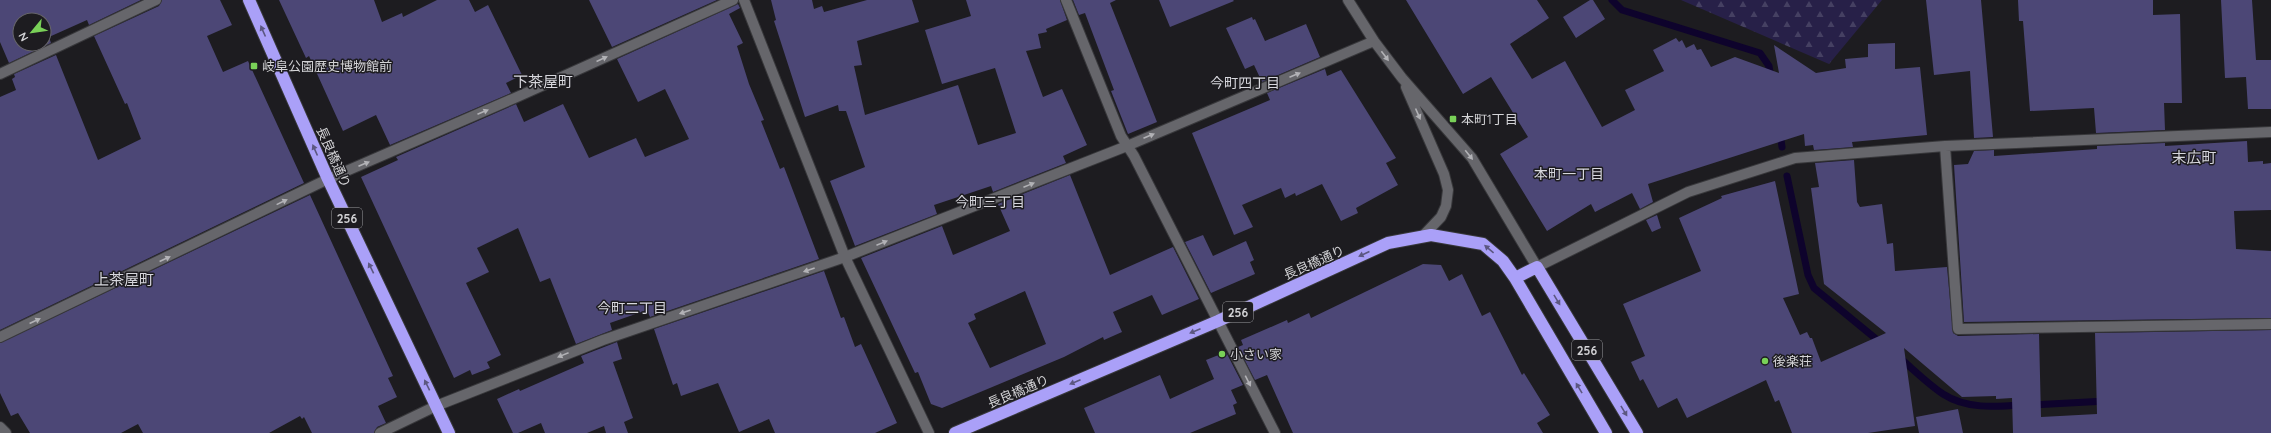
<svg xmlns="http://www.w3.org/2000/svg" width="2271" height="433" font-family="Quicksand,'Noto Sans JP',sans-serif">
<defs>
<pattern id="forest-firs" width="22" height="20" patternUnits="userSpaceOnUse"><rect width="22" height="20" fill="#272048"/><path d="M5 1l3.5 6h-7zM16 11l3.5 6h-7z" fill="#454062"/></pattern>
</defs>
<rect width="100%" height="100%" fill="#1d1c20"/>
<path fill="url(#forest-firs)" d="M1681,0H1882L1829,64Z"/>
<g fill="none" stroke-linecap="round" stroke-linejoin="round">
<path stroke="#0e032c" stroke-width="7" d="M1612,0L1622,10L1760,53L1769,66L1771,79
M1780,133L1782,147
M1787,176L1808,275L1814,288L1881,343
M1900,358C1914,370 1928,384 1943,394C1966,409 1994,407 2021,405
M2031,405L2106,401"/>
</g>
<path fill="#4c4776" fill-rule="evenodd" d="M0,0H141L89,25L87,20L49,37L51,43L9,63L0,42ZM20,20H44V44H20Z
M162,0H220L232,25L207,36L223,72L248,61L304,183L0,330V97L16,90L12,79L15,77L14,74L56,55L98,160L141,139L127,103L125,104L94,36L159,6Z
M279,0H374L382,22L402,13L403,17L437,0H469L475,12L488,5L522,75L506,83L511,93L390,145L376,115L343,131L309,56L306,58Z
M589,0H717L612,47Z
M771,0H812L814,9L822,6L824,12L867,0H912L919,22L857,41L862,65L854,66L865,115L958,85L978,145L1016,133L995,68L942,84L925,30L971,16L966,0H1060L1067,20L1046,29L1047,32L1038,34L1041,48L1026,51L1043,97L1062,89L1087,145L1063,156L1066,163L993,192L991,186L934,205L937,214L855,246L830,181L865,167L846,111H839L838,105L805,117L774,21L776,20Z
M1073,0H1116L1110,3L1157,122L1128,134L1111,91L1114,90L1085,13L1079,15Z
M1159,0H1233L1234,1L1170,27Z
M1406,0H1537L1549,18L1510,44L1532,79L1565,61L1602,127L1635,110L1625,90L1664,71L1653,50L1676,38L1679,42L1682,40L1686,48L1694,44L1697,50L1701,49L1711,67L1735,57L1779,73L1774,45L1816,73L1846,68L1845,59L1868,57V44L1895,43V69L1920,67L1927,135L1852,142L1853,147L1814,150L1813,145L1805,146L1804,134L1648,184L1653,202L1640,209L1632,193L1595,212L1591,204L1547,231L1500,154L1528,137L1491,77L1463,94Z
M1590,0H1593L1605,19L1576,38L1563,17Z
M1926,0H1981L1993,137L1974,138L1970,71L1934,75Z
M2018,0H2153V15L2180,14L2182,103H2164L2165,130L2096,133L2094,108L2030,111L2023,21H2019Z
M2221,0H2252L2256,60H2271V109H2248L2246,77L2225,78Z
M738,4L740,8L729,14L743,43L737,46L749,84L764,120L761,121L780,169L784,167L819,259L650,317L647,310L610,323L612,330L576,344L550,278L540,282L518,228L477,248L489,272L466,283L501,355L487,362L490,368L472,375L470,370L454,378L361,177L398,160L396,157L516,104L524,122L563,104L589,158L636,138L645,157L689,139L665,89L638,102L617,59Z
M1252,17L1253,20L1255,19L1265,41L1306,24L1320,57L1262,82L1254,65L1245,69L1226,28Z
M1325,69L1327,76L1341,70L1396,158L1386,163L1398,185L1356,208L1358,213L1341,221L1322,184L1296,196L1295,193L1285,198L1281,188L1242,205L1253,227L1234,235L1192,133L1270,100L1267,93Z
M2247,141L2248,162L2263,161V164L2271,163V210L2234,211L2236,249L2271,251V318L1964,322L1954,165L1968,164L1974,151L1994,150V156L2097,149V146L2165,143V146Z
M1854,160L1857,202L1860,207L1882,204L1887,244L1893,243L1895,271L1947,267L1953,333L1958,336L2039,334L2041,417L2097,414L2095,333L2271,330V433H2013L2012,398L1996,399V396L1962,397L1904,348L1915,426L1868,433H1792L1779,400L1775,402L1766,380L1687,418L1677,398L1658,408L1643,379L1640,381L1631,362L1645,356L1623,304L1701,271L1679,218L1722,198L1721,196L1775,181L1799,294L1783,298L1800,335L1807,332L1810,338H1812L1821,362L1886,333L1824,284L1811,188L1819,187L1815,163Z
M1070,175L1110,275L1173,247L1199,299L1162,315L1152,295L1113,312L1122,332L1104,340L1103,337L1064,357L942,408L931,404L918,372L915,373L861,258L942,226L953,255L1010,231L998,204ZM1025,291L1046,344L990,368L968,323L976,319L974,314Z
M310,195L393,376L388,378L397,397L378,406L386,423L377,427L374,433H312L304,417L302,419L300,416L269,433H143L138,424L121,433H30L18,413L11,416L0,393V343Z
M1657,215L1661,228L1652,232L1646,220Z
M1203,235L1213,256L1246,241L1254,260L1250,262L1255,274L1211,293L1185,242Z
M1423,264L1441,265L1449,281L1462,274L1482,316L1490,312L1522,375L1524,373L1550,415L1537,423L1543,433H1293L1267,375L1255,380L1238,347L1243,345L1241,340L1287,320L1288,323L1309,313L1311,318Z
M824,271L841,318L844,317L855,347L861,344L897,423L875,433H775L769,419L739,432L718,383L681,396L677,383L673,385L654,329Z
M617,342L622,359L613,362L633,418L624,422L628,433H606L604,426L587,433H545L541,423L518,433H513L497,399L519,389L520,391L584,363L581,356Z
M1226,352L1243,385L1231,390L1237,403L1233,405L1236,414L1190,433H1095L1084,408L1160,375L1170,399L1214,379L1206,360Z
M1958,409L1963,433H1919L1916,417Z"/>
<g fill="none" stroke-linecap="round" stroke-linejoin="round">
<defs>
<path id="minor" d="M744,0L845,257L929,433
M1066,0L1121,136L1134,156L1275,433
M1348,0L1374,41L1402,78L1472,158L1537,267L1688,192L1795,158L1945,146L2271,132
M0,74L156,0
M1406,87L1444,174L1448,190L1446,206L1441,217L1422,237
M1945,146L1958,329L2271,324
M0,337L328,179L517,97L733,0
M0,427L6,433
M380,433L436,406L603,340L845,257L1127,146L1374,41"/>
<path id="highway" d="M249,0L328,179L449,433
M1515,278L1537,267L1637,433
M955,433L1218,321L1388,243L1431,235L1483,244L1503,261L1515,278L1606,433"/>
</defs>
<use href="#minor" stroke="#38383b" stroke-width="12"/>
<use href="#highway" stroke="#38383b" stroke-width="14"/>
<use href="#minor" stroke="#66666b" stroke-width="10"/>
<use href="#highway" stroke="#aaa0f8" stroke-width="12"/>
</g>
<defs><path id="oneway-solid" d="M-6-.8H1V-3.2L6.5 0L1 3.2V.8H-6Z"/></defs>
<g fill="#5c5781">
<use href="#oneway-solid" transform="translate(263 31) rotate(-114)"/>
<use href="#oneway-solid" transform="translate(315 150) rotate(-114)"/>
<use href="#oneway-solid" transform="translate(1489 249) rotate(-140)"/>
<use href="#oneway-solid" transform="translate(1364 254) rotate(155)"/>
<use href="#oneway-solid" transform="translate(371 268) rotate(-116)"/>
<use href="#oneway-solid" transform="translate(1557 300) rotate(59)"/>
<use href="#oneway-solid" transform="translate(1195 331) rotate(157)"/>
<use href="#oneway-solid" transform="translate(1075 382) rotate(157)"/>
<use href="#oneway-solid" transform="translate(427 385) rotate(-116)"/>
<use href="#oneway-solid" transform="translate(1579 388) rotate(-121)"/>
<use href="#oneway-solid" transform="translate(1624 411) rotate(59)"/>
</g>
<g fill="#b2b2b6">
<use href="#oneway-solid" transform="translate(1385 56) rotate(53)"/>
<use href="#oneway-solid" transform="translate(602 59) rotate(-24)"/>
<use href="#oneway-solid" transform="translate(1295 75) rotate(-23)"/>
<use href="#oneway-solid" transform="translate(483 112) rotate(-23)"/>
<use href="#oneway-solid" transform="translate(1418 114) rotate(66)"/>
<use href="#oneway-solid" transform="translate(1149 136) rotate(-23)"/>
<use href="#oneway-solid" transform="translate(1469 155) rotate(51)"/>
<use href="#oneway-solid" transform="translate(364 164) rotate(-23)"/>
<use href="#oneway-solid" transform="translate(1029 185) rotate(-22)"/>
<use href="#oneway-solid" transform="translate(282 202) rotate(-26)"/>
<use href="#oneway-solid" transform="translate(882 243) rotate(-22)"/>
<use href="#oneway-solid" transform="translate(165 259) rotate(-25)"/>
<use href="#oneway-solid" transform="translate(809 270) rotate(161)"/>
<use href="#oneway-solid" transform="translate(685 312) rotate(161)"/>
<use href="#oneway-solid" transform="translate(35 321) rotate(-25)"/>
<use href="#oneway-solid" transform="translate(563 355) rotate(158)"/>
<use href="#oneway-solid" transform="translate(1248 381) rotate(63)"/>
</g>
<g fill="#79d158" stroke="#1d1c20" stroke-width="1.5">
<rect x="250" y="62" width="8" height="8" rx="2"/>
<rect x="1449" y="115" width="8" height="8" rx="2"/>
<circle cx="1222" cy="354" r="4"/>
<circle cx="1765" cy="361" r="4"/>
</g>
<g text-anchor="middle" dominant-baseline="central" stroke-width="3" stroke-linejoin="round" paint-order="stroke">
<g fill="#1d1c20" stroke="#9c9c9f" stroke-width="1">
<rect x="332" y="208" width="30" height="20" rx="3"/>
<rect x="1223" y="302" width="30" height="20" rx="3"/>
<rect x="1572" y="340" width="30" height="20" rx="3"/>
</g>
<g font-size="12" font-weight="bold" fill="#d3d3d6">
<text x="347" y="218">256</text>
<text x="1238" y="312">256</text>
<text x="1587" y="350">256</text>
</g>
<g font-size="13" fill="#d3d3d6" stroke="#1d1c20" text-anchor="start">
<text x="262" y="66">岐阜公園歴史博物館前</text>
<text x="1461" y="119">本町1丁目</text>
<text x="1230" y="354">小さい家</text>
<text x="1773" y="361">後楽荘</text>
</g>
<g font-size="13" fill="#d3d3d6" stroke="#1d1c20">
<text transform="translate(334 157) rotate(66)">長良橋通り</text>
<text transform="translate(1314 262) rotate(-24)">長良橋通り</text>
<text transform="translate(1018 391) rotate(-23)">長良橋通り</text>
</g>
<g font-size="14" fill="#d7d7dd" stroke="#1d1c20">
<text x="1245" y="83">今町四丁目</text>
<text x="1569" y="174">本町一丁目</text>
<text x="990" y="202">今町三丁目</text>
<text x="632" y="308">今町二丁目</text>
</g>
<g font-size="15" fill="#d7d7dd" stroke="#1d1c20">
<text x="543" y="81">下茶屋町</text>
<text x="2194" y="157">末広町</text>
<text x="124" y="279">上茶屋町</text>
</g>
</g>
<g transform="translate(32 32) rotate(241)"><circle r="19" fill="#1d1c20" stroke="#666569"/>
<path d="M0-3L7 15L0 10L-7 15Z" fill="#79d158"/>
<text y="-6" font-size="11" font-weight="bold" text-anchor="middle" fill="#d3d3d6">N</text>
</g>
</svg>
